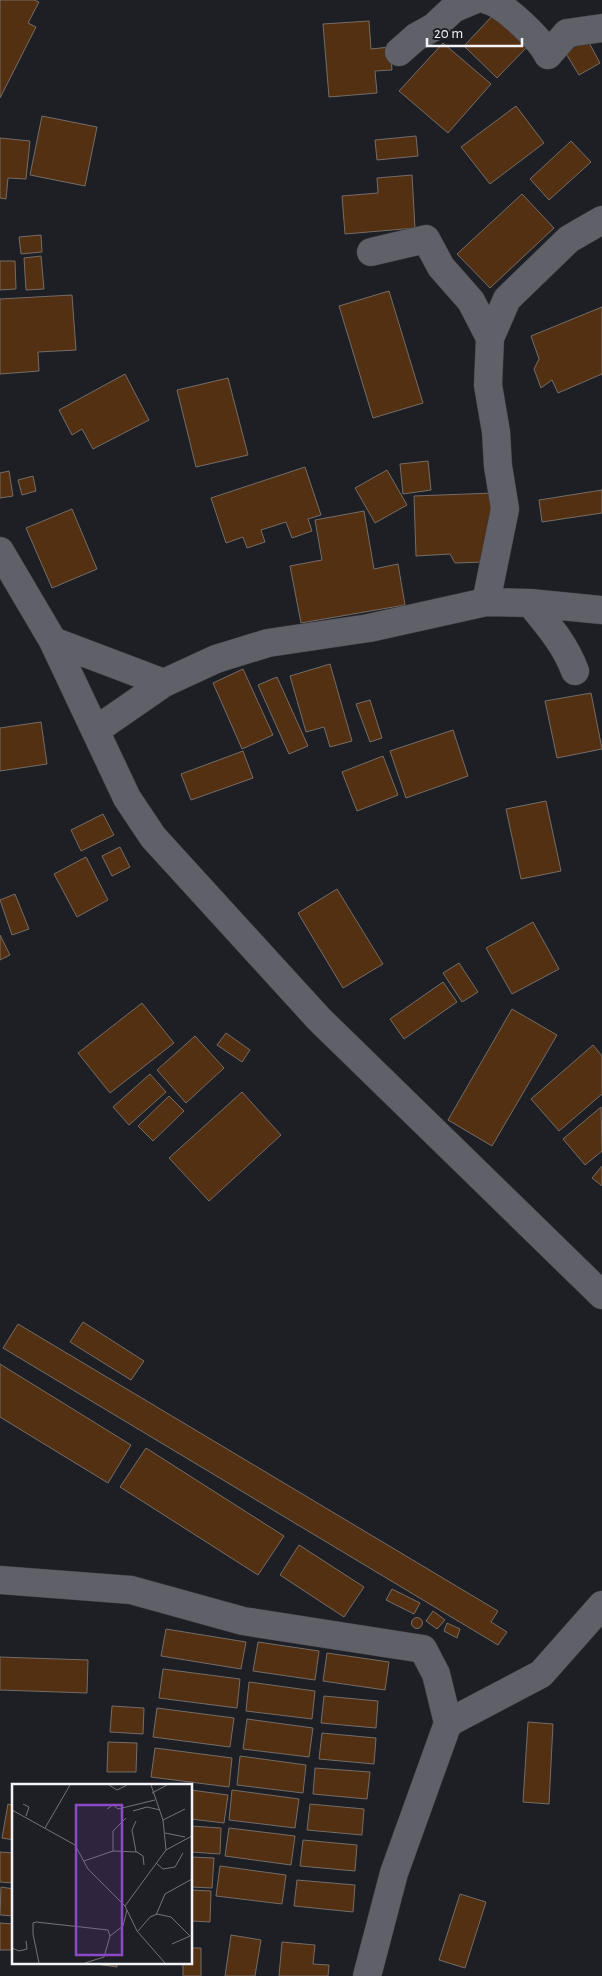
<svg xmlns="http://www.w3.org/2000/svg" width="602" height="1976" font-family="'Alegreya Sans',sans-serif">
<rect width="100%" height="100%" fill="#1e1e25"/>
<path fill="#533012" stroke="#746d67" d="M0,0H34L39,2L28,23L36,27L0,98Z
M495,13L528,46L497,78L464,46Z
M369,21L371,49L390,47L392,70L375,71L377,93L329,97L323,24Z
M587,39L600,63L579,75L565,52Z
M443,43L491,84L448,133L399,91Z
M516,106L544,143L490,184L461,147Z
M42,116L97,127L85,186L30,175Z
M416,136L418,156L377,160L375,140Z
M0,138L30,141L26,179L8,178L6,199L0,198Z
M571,141L591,162L549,200L530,179Z
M412,175L415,228L345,234L342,196L378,193L377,178Z
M522,194L554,228L490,288L457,254Z
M41,235L42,252L21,254L19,237Z
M41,256L44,289L26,290L24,258Z
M0,261H15L16,289L0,290Z
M389,291L423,403L373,418L339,306Z
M72,295L76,350L38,352L39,371L0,374V299Z
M602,307V374L558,393L552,380L541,388L534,369L539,359L531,336Z
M125,374L149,420L93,449L82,429L72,435L59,410Z
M228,378L248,455L196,467L177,390Z
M428,461L431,490L403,494L400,464Z
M305,467L321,515L308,519L312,531L292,538L286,522L261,530L265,542L247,548L243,537L226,543L211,498Z
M387,470L407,505L375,523L355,488Z
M9,471L13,496L0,498V473Z
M33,476L36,491L22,495L18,480Z
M602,490V513L542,522L539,500Z
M493,493L496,552L484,562L455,563L450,554L416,556L414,496Z
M72,509L97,569L52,588L26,528Z
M364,511L374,569L398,564L405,605L301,623L290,566L322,560L315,520Z
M330,664L352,741L330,747L324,727L306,732L290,676Z
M243,669L273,735L242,749L213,683Z
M277,677L308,746L289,754L258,685Z
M591,693L602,749L557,758L545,701Z
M370,700L382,738L370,742L356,704Z
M41,722L47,764L0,771V728Z
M453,730L468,776L406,798L390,751Z
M243,751L253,778L191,800L181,774Z
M383,756L398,795L357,811L342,772Z
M546,801L561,871L521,879L506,809Z
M103,814L114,835L81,851L71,830Z
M120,847L130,867L112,876L102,856Z
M86,857L108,900L77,917L54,874Z
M337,889L383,964L343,988L298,913Z
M15,894L29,929L12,935L0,900Z
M533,922L559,969L512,994L486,948Z
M0,935L10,955L0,960Z
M459,963L478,992L462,1002L443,973Z
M443,982L457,1002L404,1039L390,1019Z
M142,1003L174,1043L110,1093L78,1053Z
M512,1009L557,1035L492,1146L448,1120Z
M226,1033L250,1050L242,1062L217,1045Z
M195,1036L224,1068L186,1103L157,1070Z
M593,1045L602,1056V1094L559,1131L531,1099Z
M150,1074L166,1092L129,1125L113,1107Z
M242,1092L281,1135L209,1201L169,1158Z
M169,1096L184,1111L153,1141L138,1126Z
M601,1107L602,1151L585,1165L563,1139Z
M602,1166V1186L592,1178Z
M83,1322L144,1361L131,1380L70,1342Z
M18,1324L498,1611L491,1622L507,1632L498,1645L3,1348Z
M0,1364L131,1445L108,1483L0,1417Z
M146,1448L284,1536L258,1575L120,1487Z
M299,1545L364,1587L344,1617L280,1575Z
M392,1589L420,1603L414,1614L386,1600Z
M433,1611L445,1620L437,1629L426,1621Z
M411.5 1623a5.5 5.5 0 1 1 11 0a5.5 5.5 0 1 1-11 0Z
M447,1623L460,1629L457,1638L444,1631Z
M166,1629L246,1642L241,1669L161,1656Z
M258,1642L319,1651L315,1680L253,1671Z
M327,1653L389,1662L385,1690L323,1681Z
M0,1657L88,1660L87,1693L0,1690Z
M163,1669L240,1679L237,1708L159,1698Z
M249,1682L315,1691L312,1719L246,1711Z
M324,1696L378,1701L376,1728L321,1723Z
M112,1706L144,1708L143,1734L110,1732Z
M157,1708L234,1718L230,1747L153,1737Z
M247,1719L313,1728L309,1757L243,1749Z
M528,1722L553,1724L549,1804L523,1802Z
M322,1733L376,1738L374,1764L319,1759Z
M108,1742L137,1743L136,1772H107Z
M155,1748L232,1758L229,1787L151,1777Z
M240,1756L306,1765L303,1793L237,1785Z
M315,1768L370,1772L367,1799L313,1794Z
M191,1790L228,1795L224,1823L191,1819Z
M232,1790L299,1799L295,1828L229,1820Z
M8,1804L14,1806V1840L2,1838Z
M310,1804L364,1809L362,1835L307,1830Z
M191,1826L221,1828L220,1854L191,1852Z
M229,1828L295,1836L291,1865L225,1856Z
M303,1840L357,1845L355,1871L300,1866Z
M0,1852L14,1853V1883L0,1882Z
M191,1857L214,1858L212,1888L191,1887Z
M220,1866L286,1875L282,1904L216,1896Z
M297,1880L355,1885L353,1912L294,1906Z
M1,1887L14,1889V1916L0,1915Z
M191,1890L211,1891L210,1922L191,1921Z
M460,1894L486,1902L465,1968L439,1960Z
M0,1923L14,1924V1950H0Z
M231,1935L261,1940L255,1976H225Z
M282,1942L315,1945L313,1964L329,1965L328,1976H279Z
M191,1948H201V1976H183V1962H191Z
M82,1962H117V1967Z"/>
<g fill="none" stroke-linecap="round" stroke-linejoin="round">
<defs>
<path id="minor" d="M487,0C504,4 541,40 548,55L567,33L602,28
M399,52L416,37L434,27L453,9L474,0
M371,252L426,239L441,267L471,301L490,338
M0,551L53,641L127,798L153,837L319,1019L602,1295
M486,602L505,509L498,466L496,432L488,385L490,338L507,299L569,239L602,220
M530,603C548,625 565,644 575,671
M53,641L164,683
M96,730L164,683L216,659L268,643L369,628L486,602L530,603L602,610
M0,1580L131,1590L243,1621L423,1649L436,1674L448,1723L394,1873L367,1976
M448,1723L541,1674L602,1605"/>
</defs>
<use href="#minor" stroke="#3c3c41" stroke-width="29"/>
<use href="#minor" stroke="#5f6068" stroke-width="28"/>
</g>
<g transform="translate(12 1784)">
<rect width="180" height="180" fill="#1e1e25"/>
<path fill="none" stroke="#737379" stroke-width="1" d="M97,1L105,6L115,1M139,1L151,36L154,66M140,9L155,1M11,20L17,23L14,32M95,25L101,21L106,25L143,16M0,26L63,61L76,85L113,122L125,147L153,179M121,27L135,23L148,26M151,36L173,25M124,37L120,46L124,68M33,44L58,1M153,49L173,53M101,67V47L114,34M72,77L101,67L125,68L131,72L132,81M144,79L151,85L163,83L171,69M113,122L154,66L180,52M144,131L153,110L180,95M126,147L138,133L145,130L159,133L178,152L160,160M98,152L111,142L115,126M0,164L7,167L15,165L14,157M27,179L21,150V139L24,138L96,146L98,152L92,173L73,179"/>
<path fill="#8d4ac8" fill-opacity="0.15" stroke="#8d4ac8" stroke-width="2.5" d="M64,21H110V171H64Z"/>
<rect width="180" height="180" fill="none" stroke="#f3f3f8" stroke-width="2.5"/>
</g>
<path d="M427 38v8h95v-8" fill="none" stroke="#f3f3f8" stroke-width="2.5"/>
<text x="434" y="38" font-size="15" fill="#f3f3f8" stroke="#1e1e25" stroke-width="4" paint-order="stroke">20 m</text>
</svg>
